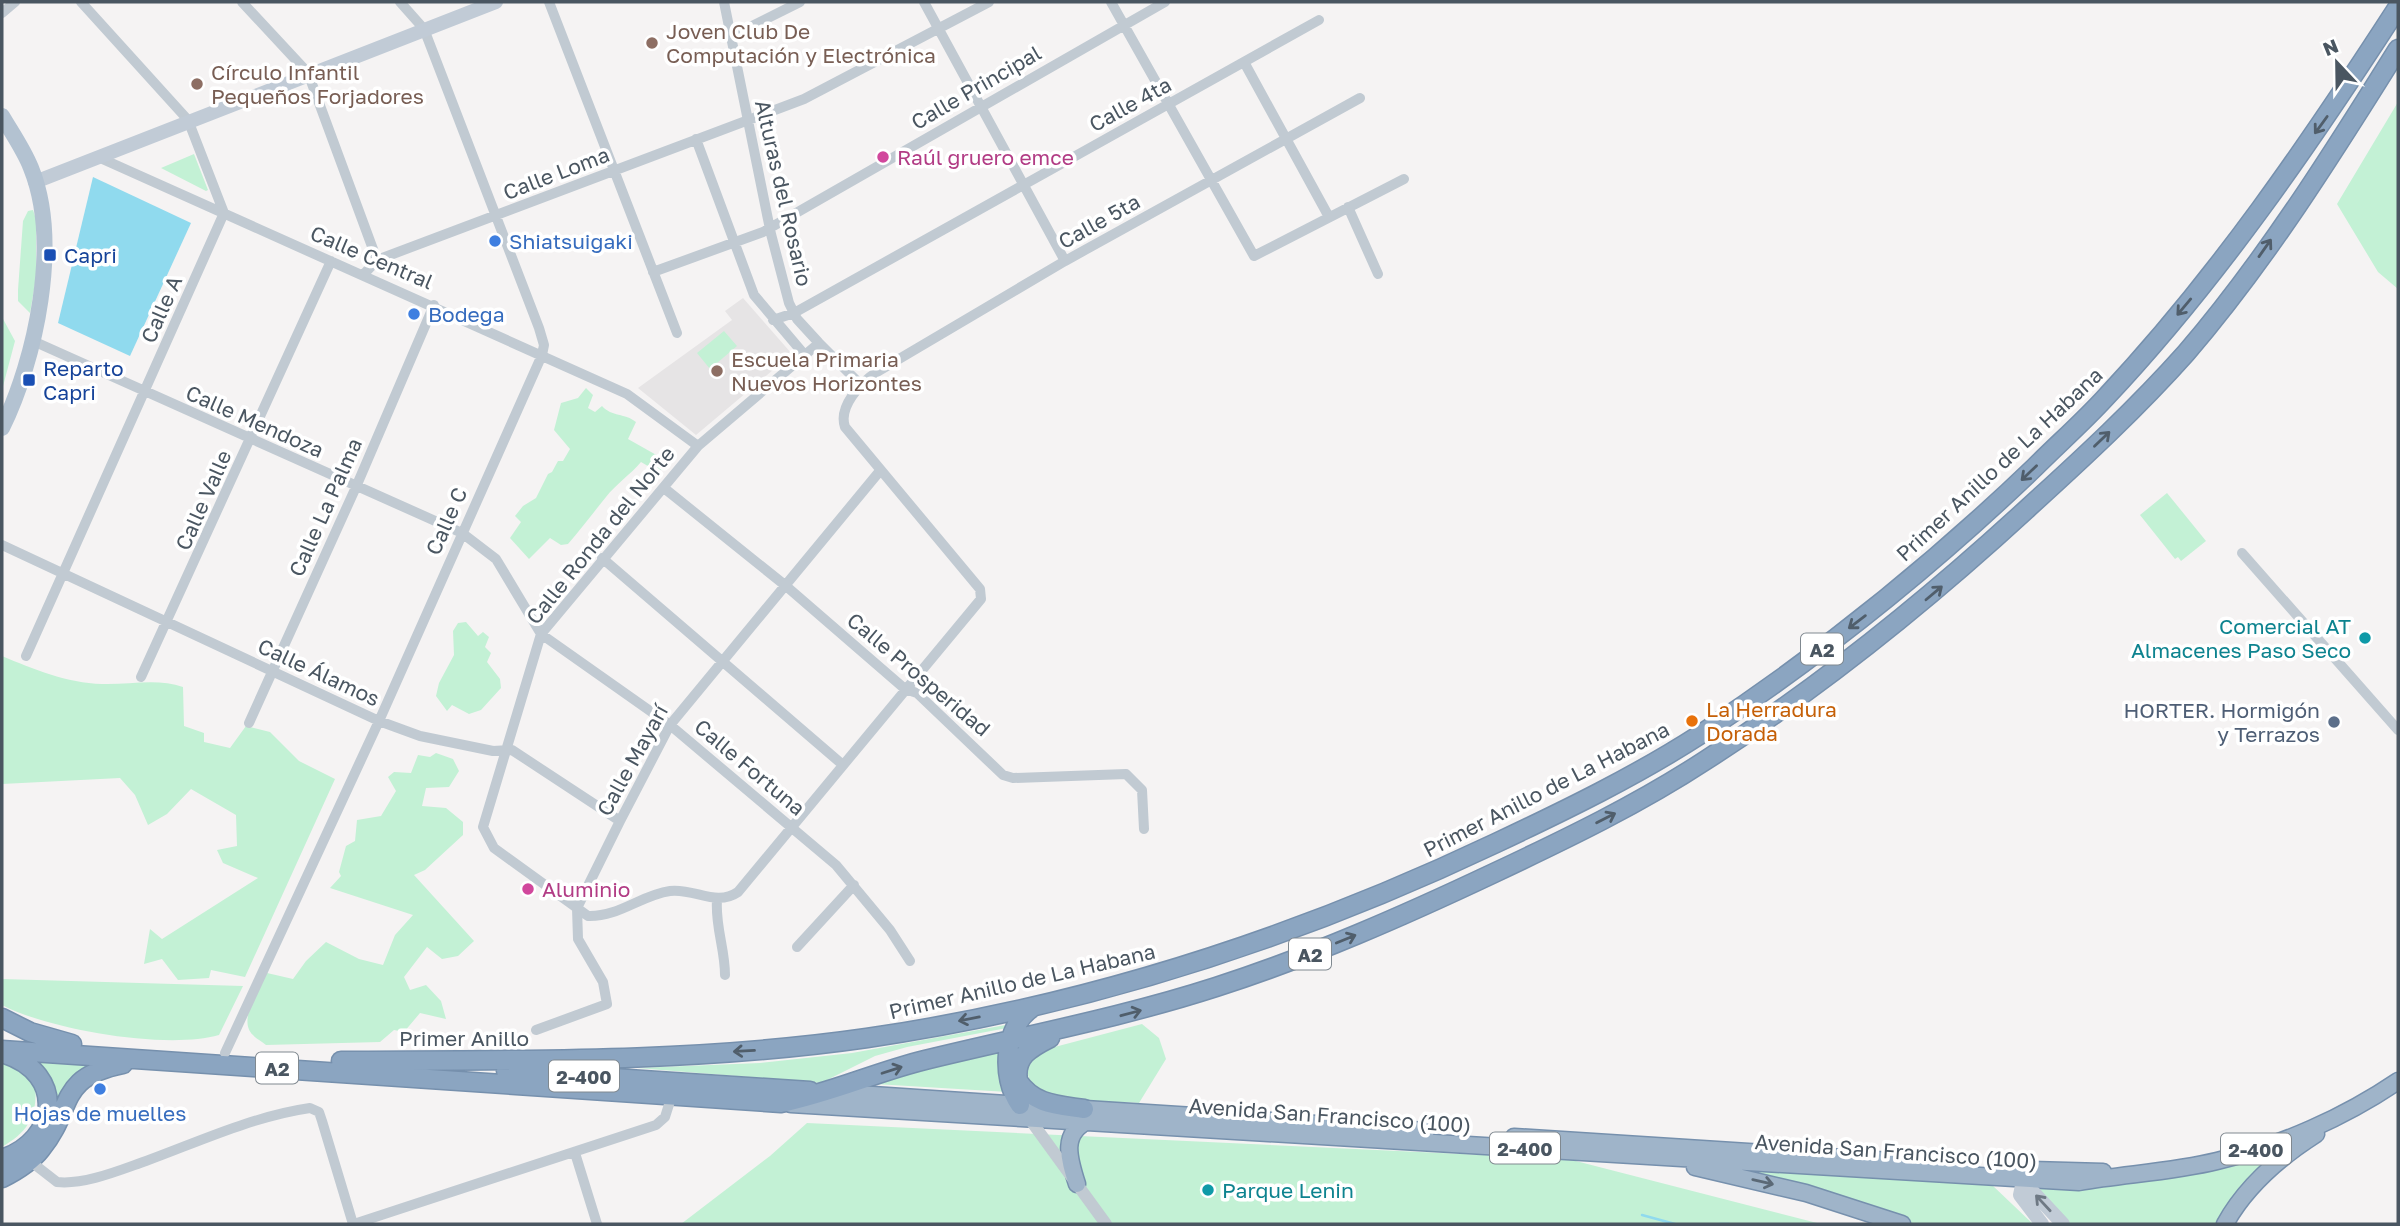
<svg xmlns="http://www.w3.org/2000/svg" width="2400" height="1226" font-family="'Golos Text',sans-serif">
<rect width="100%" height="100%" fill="#f5f3f3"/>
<path fill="#e6e4e5" d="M743,298L792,354L696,435L638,388L732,320L725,311Z"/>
<path fill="#c3f1d5" d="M2398,102V289L2378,272L2337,204Z
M194,154L208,190L206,191L161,168Z
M33,210L36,219V278L30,313L18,301V290L23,221L28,211Z
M2,317L15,341L2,390Z
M724,331L737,346L710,369L697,353Z
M586,388L593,395L588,408L595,412L602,406C612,417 625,413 636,422L628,439L667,461L666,467L658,472L641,462C630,475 616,484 606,497C593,513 581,529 568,544L561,545L550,538L529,559L510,538L521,522L515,516L523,506L536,498L548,474L552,472L558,461H563L570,449L554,430L561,403L578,398Z
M2167,493L2206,541L2181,561L2178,557L2175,559L2140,515Z
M466,622L478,636L483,632L489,637L485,647L491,653L487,662L500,679L501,688L481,710L469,714L452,705L447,711L436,696L439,683L454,655L453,631L458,623Z
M2,656C33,669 67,683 102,684C128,685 158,678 183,687L184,726L204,733V742L230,748L246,726L270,732L299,761L335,779L245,977L211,970L209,978L178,980L162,959L144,964L150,929L162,939L258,878L223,863L217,850L237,846L236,815L191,789L167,814L148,825L135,795L120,778L2,784Z
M436,753L453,759L459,771L449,787L426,788L422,806L446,808L463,822V835L425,870L414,875L474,941L458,956L442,959L427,947L404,977L410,990L426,985L441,1001L446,1019L420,1013L404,1032L394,1030L380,1042L266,1045C262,1041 256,1039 253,1035C237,1020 260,988 267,973L293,979L306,961L326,942L359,959L383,965L395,935L413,915L330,888L341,876L339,872L346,846L355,841L357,820L381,816L396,791L388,777L394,772L411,773L418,755L430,757Z
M2,979L243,986L219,1035C167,1050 50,1030 2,1005Z
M1011,1024L1012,1027L907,1047L875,1056L821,1083L637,1068L760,1063L852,1053Z
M1142,1024L1159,1038L1166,1059L1139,1103C1114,1101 1031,1107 1028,1074C1027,1062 1038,1056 1047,1049Z
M1004,1051L1008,1092L875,1084L915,1069Z
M2,1058L11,1059L35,1083C38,1114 30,1131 2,1147Z
M34,1059L99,1065C47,1082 60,1153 2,1174V1162C48,1144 74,1101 31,1062Z
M807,1123L1568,1159L1821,1224H681L770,1156Z
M2306,1139L2220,1224H2070L2035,1187C2138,1184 2209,1179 2306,1139Z
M1715,1168L1992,1185L2033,1224H1910L1859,1205Z"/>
<path fill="#90daee" d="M93,177L191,223L130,356L58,323Z"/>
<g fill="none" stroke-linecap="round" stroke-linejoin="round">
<path stroke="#90daee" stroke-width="2.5" d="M1642,1215L1675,1224
M1720,1224H1729"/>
<defs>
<path id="trunk" d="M828,1092L1052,1107
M791,1104L2079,1182C2125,1174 2172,1172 2217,1161C2280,1146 2345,1117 2398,1081
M1085,1109L1426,1131
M1514,1137L1970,1166
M1695,1167L1806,1193L1902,1224
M2000,1169L2103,1172
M1077,1184C1069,1159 1060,1132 1090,1120
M2225,1224C2246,1186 2280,1157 2316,1134"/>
<path id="motorway" d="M2,1018L30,1032L72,1044
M2,1050L781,1103C831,1093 876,1072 925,1060C1023,1036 1120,1018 1216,987C1312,956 1403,916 1494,873C1566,839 1639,804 1706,760C1822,686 1928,600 2029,507C2083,458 2137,408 2186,353C2266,260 2333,153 2398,49
M341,1061C516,1060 693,1063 867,1038C1087,1006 1296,938 1496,843C1566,810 1636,776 1701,734C1821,655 1932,566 2035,467C2058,444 2083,422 2105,398C2217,279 2310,143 2398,7
M506,1071L810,1091
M1018,1081C1014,1057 1030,1048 1050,1038
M1018,1081C1034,1105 1058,1105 1084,1109
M1020,1105C1000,1077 1004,1026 1033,1007
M2,1159C59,1140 66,1074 5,1054
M2,1178C16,1171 31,1162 41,1149C75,1108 55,1078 123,1064"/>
</defs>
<use href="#trunk" stroke="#7690ad" stroke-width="19"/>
<use href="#motorway" stroke="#7690ad" stroke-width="21"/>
<path stroke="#c1cad2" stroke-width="10" d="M242,2L308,73L377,260L364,274
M549,2L677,333
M724,2L771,234L789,303L797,319L819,343L861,385
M924,2L1065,261
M1111,2L1254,256L1404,179
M2,13L15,2
M730,37L800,2
M1244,62L1329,217
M696,139L754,295L803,353
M98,157L627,394L698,446
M1348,207L1378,274
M377,260L804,99L989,2
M653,272L763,232L1165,2
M773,320L794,313L1319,20
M33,341L462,533L496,559L541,634L670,725L836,865L890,930L910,961
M819,343L698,446L541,634L483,827L494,848L588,916C619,917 641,895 670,891C695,888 716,907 738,892L981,599L980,589L845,427C838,407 860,383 877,372L1065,261L1360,98
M664,488L786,586L905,689L917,693L1003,775L1013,778L1126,774L1142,790L1144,829
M2,545L379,721L420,736L493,751L512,750L620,821
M2242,553L2398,730
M602,558L843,765
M26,656L224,213L188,120L81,2
M141,677L331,261
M249,723L356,487L434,305
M717,900C715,926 725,949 725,975
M797,947L854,885
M536,1030L607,1004L603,982L578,939L577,908L620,821L670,725L879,472
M225,1053L379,721L542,355L544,345L539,328L424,29L400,2
M575,1153L597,1224
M30,1161L57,1182C85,1185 120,1170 146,1161C198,1142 254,1116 310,1108L319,1112L322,1121L353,1224
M354,1224L656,1125L665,1117L672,1095"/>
<path stroke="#c1cad2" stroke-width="12" d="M1026,1114L1106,1224"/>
<path stroke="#c1cbd6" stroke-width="14" d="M35,182L496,2
M2042,1224L2020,1195L2023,1181L2063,1224"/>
<path stroke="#b3c2d1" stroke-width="16" d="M2,116C12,133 24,150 31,168C61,242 36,359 2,428"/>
<use href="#trunk" stroke="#9fb4c9" stroke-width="16"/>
<use href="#motorway" stroke="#8ba5c1" stroke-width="18"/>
</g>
<defs><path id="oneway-shaft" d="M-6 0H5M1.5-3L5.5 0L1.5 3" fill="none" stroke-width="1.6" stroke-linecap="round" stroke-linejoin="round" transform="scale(1.75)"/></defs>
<g stroke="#505e6b">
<use href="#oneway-shaft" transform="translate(2321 125) rotate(126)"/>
<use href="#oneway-shaft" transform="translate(2265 248) rotate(-55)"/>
<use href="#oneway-shaft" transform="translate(2184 307) rotate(130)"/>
<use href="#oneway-shaft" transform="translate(2102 439) rotate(-44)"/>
<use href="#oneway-shaft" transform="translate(2029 473) rotate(136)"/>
<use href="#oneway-shaft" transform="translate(1934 593) rotate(-40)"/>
<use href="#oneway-shaft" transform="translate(1857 622) rotate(143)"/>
<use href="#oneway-shaft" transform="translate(1606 818) rotate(-27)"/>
<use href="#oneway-shaft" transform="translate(1346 939) rotate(-22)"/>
<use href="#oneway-shaft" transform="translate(1131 1013) rotate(-15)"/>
<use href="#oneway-shaft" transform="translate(969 1019) rotate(169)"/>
<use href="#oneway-shaft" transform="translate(744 1051) rotate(177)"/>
<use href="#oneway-shaft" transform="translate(892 1070) rotate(-18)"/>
</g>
<use stroke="#5b6976" href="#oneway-shaft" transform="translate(1763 1182) rotate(13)"/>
<use stroke="#6e7984" href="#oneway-shaft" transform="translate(2043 1203) rotate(-133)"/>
<g fill="#8d6e63" stroke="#fff" stroke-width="2.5">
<circle cx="652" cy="43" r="7"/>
<circle cx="197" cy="84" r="7"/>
<circle cx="717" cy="371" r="7"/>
</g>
<g fill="#d1479c" stroke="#fff" stroke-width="2.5">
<circle cx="883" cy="157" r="7"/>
<circle cx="528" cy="889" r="7"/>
</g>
<g fill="#3f7fe0" stroke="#fff" stroke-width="2.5">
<circle cx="495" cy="241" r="7"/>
<circle cx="414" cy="314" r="7"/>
<circle cx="100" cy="1089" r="7"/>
</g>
<g fill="#1a4fb4" stroke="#fff" stroke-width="2.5">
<rect x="43" y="248" width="14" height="14" rx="3.5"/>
<rect x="22" y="373" width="14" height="14" rx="3.5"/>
</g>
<g fill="#0f9aa8" stroke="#fff" stroke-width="2.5">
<circle cx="2365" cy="638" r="7"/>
<circle cx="1208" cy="1190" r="7"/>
</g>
<circle fill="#e8710a" stroke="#fff" stroke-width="2.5" cx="1692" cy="721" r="7"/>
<circle fill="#5c6f8a" stroke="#fff" stroke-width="2.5" cx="2334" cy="722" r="7"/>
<g text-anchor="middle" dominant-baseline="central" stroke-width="7" stroke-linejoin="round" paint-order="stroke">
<g fill="#fff" stroke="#808990" stroke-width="2">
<rect x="1801" y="633.5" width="42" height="31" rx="5"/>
<rect x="1289" y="938.5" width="42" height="31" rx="5"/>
<rect x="256" y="1052.5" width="42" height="31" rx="5"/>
<rect x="549" y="1060.5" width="70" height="31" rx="5"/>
<rect x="1490" y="1132.5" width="70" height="31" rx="5"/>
<rect x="2221" y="1133.5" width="70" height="31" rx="5"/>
</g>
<g font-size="19" font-weight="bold" fill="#4a5661">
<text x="1822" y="649">A2</text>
<text x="1310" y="954">A2</text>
<text x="277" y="1068">A2</text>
<text x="584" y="1076">2-400</text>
<text x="1525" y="1148">2-400</text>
<text x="2256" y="1149">2-400</text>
</g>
<g font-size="21" fill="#785e54" stroke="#fff" text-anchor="start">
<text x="666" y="31">Joven Club De<tspan x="666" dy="24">Computación y Electrónica</tspan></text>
<text x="211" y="72">Círculo Infantil<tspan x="211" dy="24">Pequeños Forjadores</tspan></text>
<text x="731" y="359">Escuela Primaria<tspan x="731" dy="24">Nuevos Horizontes</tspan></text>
</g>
<g font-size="21" fill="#4a5661" stroke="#fff">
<text transform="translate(976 87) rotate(-30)">Calle Principal</text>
<text transform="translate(1130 104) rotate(-29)">Calle 4ta</text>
<text transform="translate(556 173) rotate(-21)">Calle Loma</text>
<text transform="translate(784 193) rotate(77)">Alturas del Rosario</text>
<text transform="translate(1099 221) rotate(-29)">Calle 5ta</text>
<text transform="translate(372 257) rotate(23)">Calle Central</text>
<text transform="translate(161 309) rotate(-66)">Calle A</text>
<text transform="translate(255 421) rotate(24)">Calle Mendoza</text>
<text transform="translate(1999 464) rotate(-43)">Primer Anillo de La Habana</text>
<text transform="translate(203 500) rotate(-66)">Calle Valle</text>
<text transform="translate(325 507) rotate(-66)">Calle La Palma</text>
<text transform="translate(446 521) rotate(-66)">Calle C</text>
<text transform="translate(600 535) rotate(-51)">Calle Ronda del Norte</text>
<text transform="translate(319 672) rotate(25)">Calle Álamos</text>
<text transform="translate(919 674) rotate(40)">Calle Prosperidad</text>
<text transform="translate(632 760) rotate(-61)">Calle Mayarí</text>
<text transform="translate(750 767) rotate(40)">Calle Fortuna</text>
<text transform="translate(1546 789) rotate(-27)">Primer Anillo de La Habana</text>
<text transform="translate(1022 981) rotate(-13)">Primer Anillo de La Habana</text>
<text x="464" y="1038">Primer Anillo</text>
<text transform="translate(1330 1115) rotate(4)">Avenida San Francisco (100)</text>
<text transform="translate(1896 1151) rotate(4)">Avenida San Francisco (100)</text>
</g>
<g font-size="21" fill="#b23c85" stroke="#fff" text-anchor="start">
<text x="897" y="157">Raúl gruero emce</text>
<text x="542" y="889">Aluminio</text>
</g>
<g font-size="21" fill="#366cbe" stroke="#fff" text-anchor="start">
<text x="509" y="241">Shiatsuigaki</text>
<text x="428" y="314">Bodega</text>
<text x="100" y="1113" text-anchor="middle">Hojas de muelles</text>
</g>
<g font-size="21" fill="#164399" stroke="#fff" text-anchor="start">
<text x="64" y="255">Capri</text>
<text x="43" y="368">Reparto<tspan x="43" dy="24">Capri</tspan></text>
</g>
<g font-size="21" fill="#0d838f" stroke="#fff" text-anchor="end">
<text x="2351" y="626">Comercial AT<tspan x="2351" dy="24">Almacenes Paso Seco</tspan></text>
<text x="1222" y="1190" text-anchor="start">Parque Lenin</text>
</g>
<g font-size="21" fill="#c56008" stroke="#fff" text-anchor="start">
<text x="1706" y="709">La Herradura<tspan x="1706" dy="24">Dorada</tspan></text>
</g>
<g font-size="21" fill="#4e5e75" stroke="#fff" text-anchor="end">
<text x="2320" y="710">HORTER. Hormigón<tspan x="2320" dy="24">y Terrazos</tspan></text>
</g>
</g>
<rect width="2400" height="1226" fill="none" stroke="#4a5661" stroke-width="7"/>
<g transform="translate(2337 63) rotate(338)" stroke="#ffffff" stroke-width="5" paint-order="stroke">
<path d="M0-5L12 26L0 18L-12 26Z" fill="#4a5661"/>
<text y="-10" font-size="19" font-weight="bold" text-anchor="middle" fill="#4a5661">N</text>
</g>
</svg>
